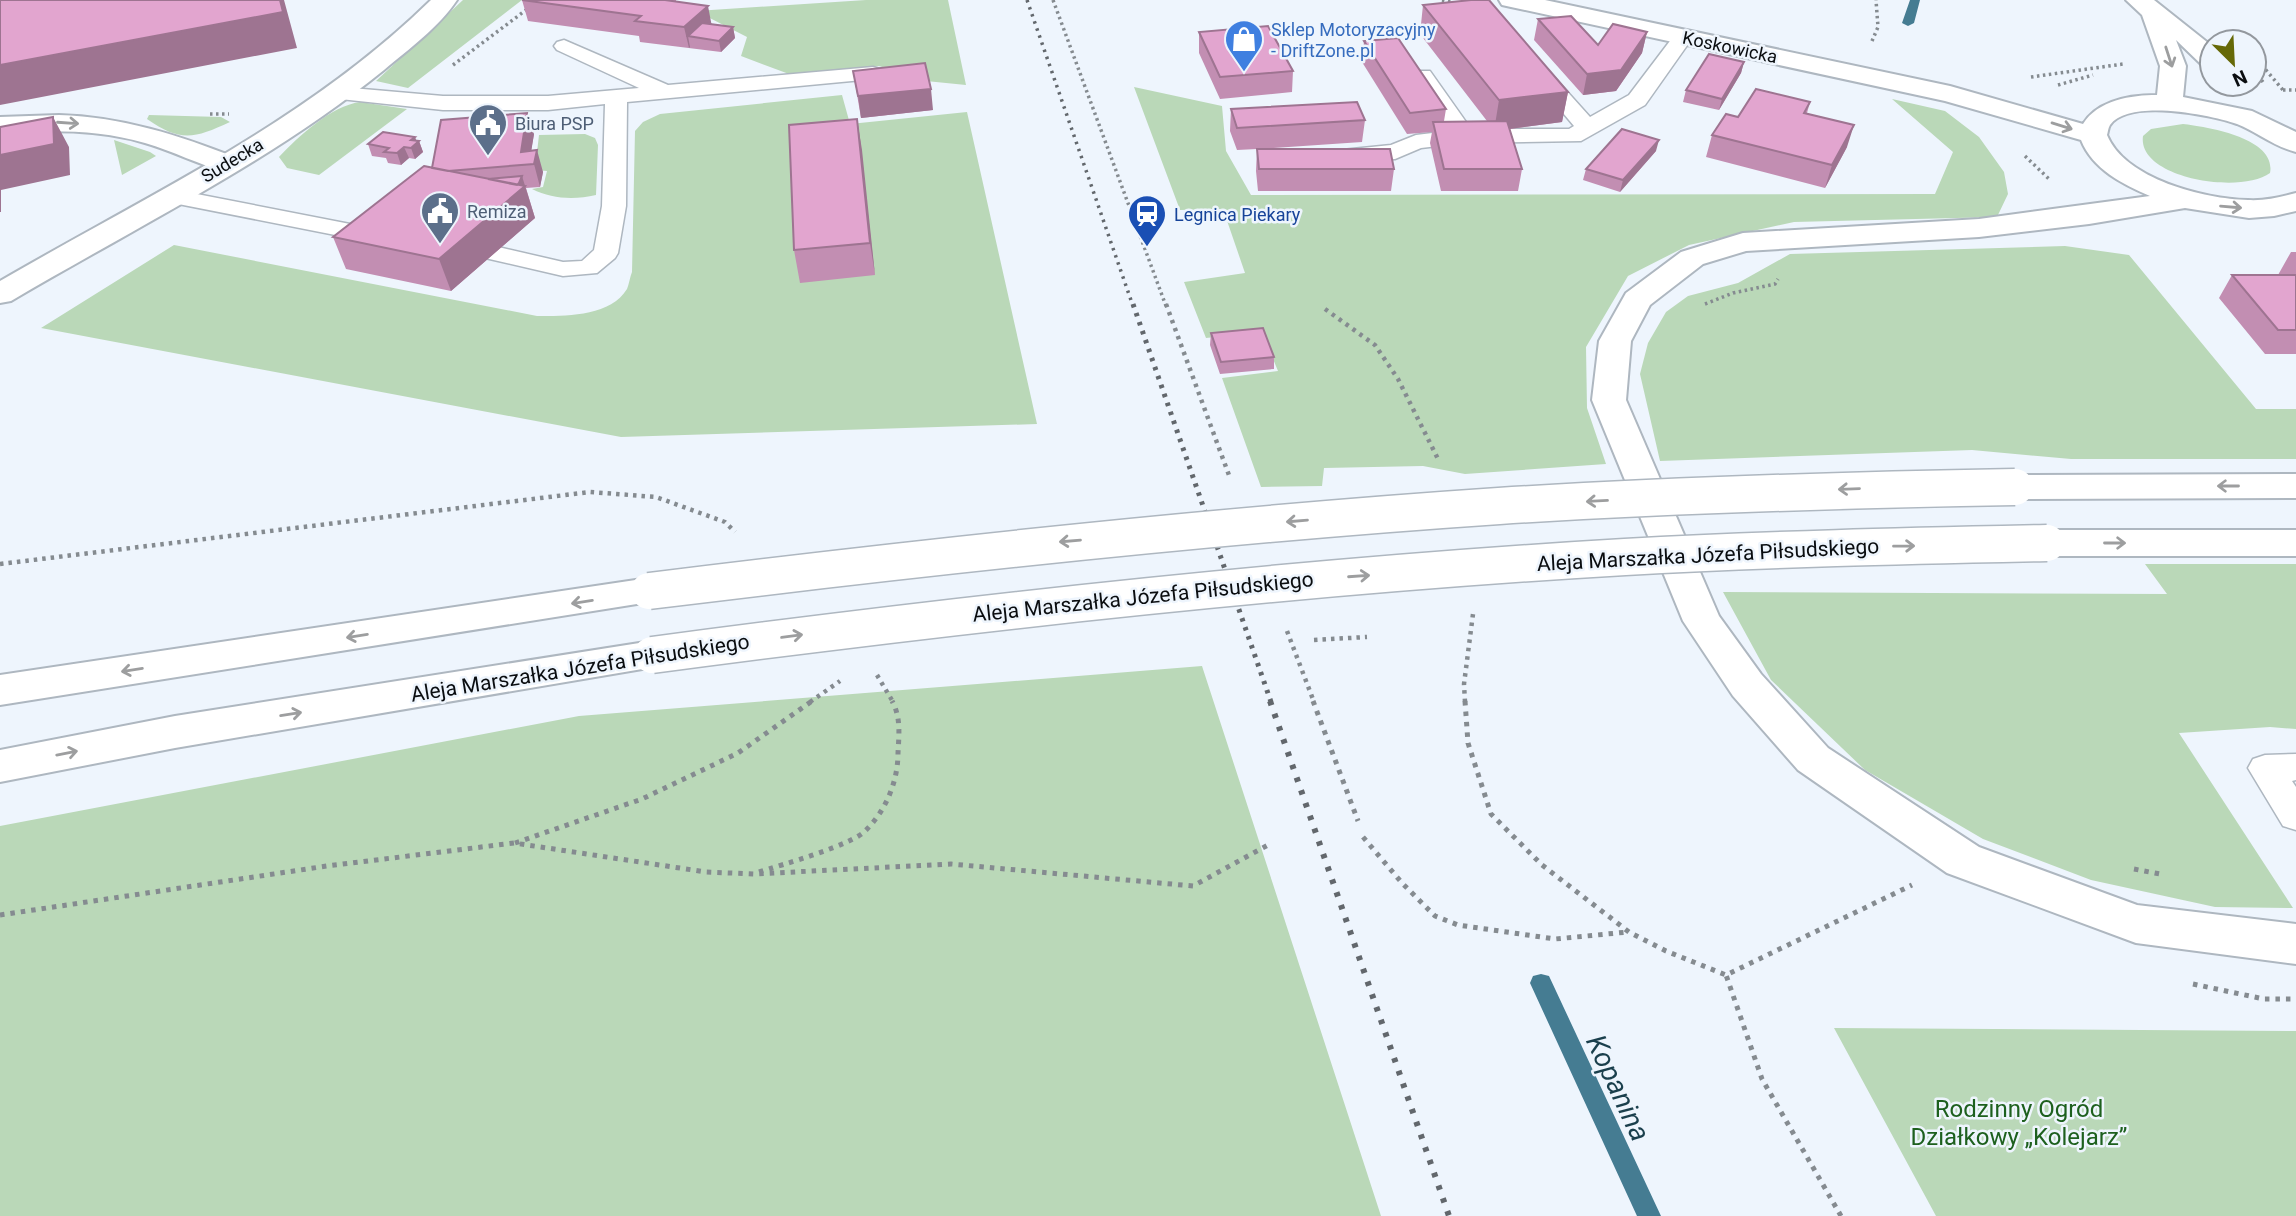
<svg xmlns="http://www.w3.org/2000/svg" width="2296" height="1216" font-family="Roboto,sans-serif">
<rect width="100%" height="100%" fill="#eef5fd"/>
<path fill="#bad8b8" d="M463,0H522L408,88L376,81Z
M866,0H948L966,85L926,81L879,66L789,74L741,56L747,37L696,11Z
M1134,87L1222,106L1226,151L1251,195L1935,194L1953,152L1892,99L1945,111L1979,137L2004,172L2008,194L1997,217L1794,222L1689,245L1628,276L1586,347L1587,408L1606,464L1465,474L1423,466L1324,468L1322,486L1261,487L1222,378L1278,371L1262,332L1206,338L1184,282L1245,273L1223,209L1180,210Z
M842,95L850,124L967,112L1037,424L621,437L41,328L174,245L537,316C565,316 610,317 627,289C629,284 630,277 632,272L635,131L643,122L660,114Z
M360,102L407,109L319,175L287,168L279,157C299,136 331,106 360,102Z
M149,115L221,117L230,122C195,138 181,143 147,119Z
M2183,124C2208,127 2277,138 2270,173C2240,195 2137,178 2143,136L2151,129Z
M585,134L595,138L598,145L596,195C574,200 552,199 532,189L543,187L547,171L535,170L539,135Z
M114,140L150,152L156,156L122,175Z
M2065,246L2129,255L2256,409H2296V459H2071L1972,450L1660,461L1640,374L1648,343L1666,312L1688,296L1738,283L1790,254Z
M2145,564H2296V729L2270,727L2179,733L2293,908L2215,907L2091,880L1983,839L1865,770L1771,680L1723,592L2167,594Z
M1202,666L1381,1216H0V826L579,716Z
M1834,1028L2296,1031V1216H1936Z"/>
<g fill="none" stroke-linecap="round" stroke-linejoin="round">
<path fill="#457c92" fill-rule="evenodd" d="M1910,0H1920L1914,23L1908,26L1902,23Z
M1541,974L1549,976L1661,1216H1637L1530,983L1533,976Z"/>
<defs>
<path id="service" d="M1683,31L1690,33L1693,37L1645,105L1581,141L1464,143L1421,148L1395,159L1350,162L1342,160L1339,155L1342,150L1391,145L1416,135L1449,131L1411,76L1414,71H1430L1471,129H1569L1574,126L1532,76L1528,72L1532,68H1546L1590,117L1629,95L1676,33Z
M564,40L668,85L873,67L880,69L884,73L880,77L873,79L627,102L626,206L618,253L615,258L597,273L563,276L485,258L482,253L485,248L494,246L563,262L582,261L594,250L602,206L605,104L548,110H443L340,99L332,98L329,93L332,88L340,87L443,96H548L639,88L557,50L554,46L557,42Z
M171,189L386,231L395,233L398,238L395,243L386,245L163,201L159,196L163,191Z
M2296,754V780L2292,781L2296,787V830L2283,826L2248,768L2253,759L2265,755Z"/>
<path id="minor" d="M59,115C123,117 178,135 237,158L241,164L237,170L227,172C199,165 173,151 145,143C98,129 49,130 0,133V117Z"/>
<path id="tertiary" d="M431,0H457C439,27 409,49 384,70C271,162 136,227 11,301L0,303V281C148,195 308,121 431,0Z
M1499,0H1545L1950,86L2083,124C2098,100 2131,95 2157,95L2160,66L2142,15L2126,0H2154L2212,46V69L2203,66L2176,40L2186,66L2183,97L2252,111L2296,132V152C2275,147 2257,132 2237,124C2212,115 2129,98 2110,125C2108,128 2108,132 2107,135C2125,179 2204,199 2248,200C2265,201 2280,197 2296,193V211L2274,216L2249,218L2185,208L2089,224L1979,237L1746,251L1703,264L1650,305L1631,341L1626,400L1719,616L1761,674L1828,748L1979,847L2137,905L2296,924V964L2136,943L1947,873L1798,770L1733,696L1683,621L1592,400L1599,341L1626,293L1681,252L1743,233L1979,219L2150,196C2123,184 2093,170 2081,140L1945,101L1511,7L1502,5Z
M2296,474V498L2015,499L2002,495L1997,487L2002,479L2015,475Z
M2047,530H2296V556H2047L2034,552L2029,543L2034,534Z
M649,578L662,582L668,591L662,600L0,705V675Z
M652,641L666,645L672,655L666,665L175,748L0,782V750L175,716Z"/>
</defs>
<use href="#service" stroke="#aeb7c0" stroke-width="3"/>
<use href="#minor" stroke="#aeb7c0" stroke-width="4"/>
<use href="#tertiary" stroke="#aeb7c0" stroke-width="4"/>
<path stroke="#858b90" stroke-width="3.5" stroke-dasharray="2.5 3.5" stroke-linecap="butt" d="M1053,0L1166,306
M1442,0L1455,3
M1872,41L1878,27L1876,0
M2254,56L2283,90
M453,65L530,7
M2254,71L2263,82
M2031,77L2123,64
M2058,85L2093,75
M2283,90H2296
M210,114H229
M2025,156L2049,179
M1705,304L1733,293L1775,284L1778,279"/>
<path stroke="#858b90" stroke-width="4.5" stroke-dasharray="3.5 5" stroke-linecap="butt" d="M1166,304L1230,478
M1325,309L1375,345L1398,379L1439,461
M0,564L590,492L656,497L725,522L735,532
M1287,631L1314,702
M1314,640L1367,637
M877,675L893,702
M810,702L840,681
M1465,702L1464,684L1473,614"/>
<path stroke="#858b90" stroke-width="5" stroke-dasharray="4.5 6" stroke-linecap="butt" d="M1313,701L1358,821
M1465,701L1468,743L1491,814L1542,865L1629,932L1666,951L1726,975
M1363,837L1402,883L1435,916L1458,925L1555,939L1628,932
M515,843L642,799L738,753L812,701
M2134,869L2160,874
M759,872C781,865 852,845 865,831C886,811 898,781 898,753C899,734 901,717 892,701
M0,915L327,866L514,843L706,872L754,874L951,864L1193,886L1268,845
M2193,984L2264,999H2296
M1841,1216L1762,1079L1726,975L1912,885"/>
<use href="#service" fill="#fff" fill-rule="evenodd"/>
<use href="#minor" fill="#fff" fill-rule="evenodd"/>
<use href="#tertiary" fill="#fff" fill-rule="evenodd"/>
<path stroke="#62676c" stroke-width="3.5" stroke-dasharray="2.5 5" stroke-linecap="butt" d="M1027,0L1133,306"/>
<path stroke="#62676c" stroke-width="5" stroke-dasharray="3.5 6" stroke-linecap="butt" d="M1133,304L1271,702"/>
<path stroke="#62676c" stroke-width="6" stroke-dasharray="4.5 9" stroke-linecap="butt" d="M1270,701L1449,1216"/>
<defs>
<path id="tertiary-bridge" d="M649,591C932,556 1215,525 1499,506C1671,495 1843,490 2015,487
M652,655C975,612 1299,576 1625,557C1766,549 1906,546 2047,543"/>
</defs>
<use href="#tertiary-bridge" stroke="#aeb7c0" stroke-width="39" stroke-linecap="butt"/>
<use href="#tertiary-bridge" stroke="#fff" stroke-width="36"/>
</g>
<path fill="#c28eb2" d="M522,0H676V2L712,24L733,27L735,38L721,52L640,42L639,36L528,21Z
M1423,5L1568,92L1562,122L1510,129L1522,169L1518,191H1441L1430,143L1432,132L1407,134L1362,62L1364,41L1446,109L1444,121H1487L1420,34Z
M1538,19L1598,45L1647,32L1642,53L1616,91L1583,95L1534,40Z
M1199,32L1293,71L1292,92L1220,99L1199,53Z
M1744,62L1741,73L1719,110L1683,102L1686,90Z
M853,71L933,110L861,118Z
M1810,102L1807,113L1847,147L1825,188L1706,157L1712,135L1738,117Z
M1231,109L1365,120L1362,142L1258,149L1394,169L1391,191H1258L1256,171L1257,149L1237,150L1230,131Z
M857,119L875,275L800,283L794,250Z
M534,134L531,151L543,172L540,187L526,188L535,218L451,291L346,269L333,237L432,168Z
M415,137L416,141H419L423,152L415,159L409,158L401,165L388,163L386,158L372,156L368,144Z
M1656,151L1620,192L1583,180L1586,169Z
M2291,252H2296V354H2265L2219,298L2232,275H2278Z
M1211,333L1274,357V369L1220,374L1210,345Z"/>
<path fill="#9e7491" d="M280,0H284L297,48L0,105V65Z
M708,6L712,27L688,36L690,47L689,48L684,27Z
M733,27L735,38L721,52L719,41Z
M1647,32L1642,53L1616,91L1583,95L1587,74Z
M1744,62L1741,73L1719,110L1722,99Z
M931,89L933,110L861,118L858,96Z
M1568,92L1562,122L1494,131L1499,100Z
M527,113L534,134L529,165L521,152Z
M53,117L69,147L70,175L1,190V212H0V155Z
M857,119L862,150L875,275L870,243Z
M1854,125L1847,147L1825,188L1832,165Z
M415,137L417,143L419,141L423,152L415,159L411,148V140Z
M1659,140L1656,151L1620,192L1623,180Z
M404,147L409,158L401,165L397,153Z
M537,150L543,172L540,187L534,164Z
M522,176L535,218L451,291L439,259Z"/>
<path fill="#e2a5cf" stroke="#9e7491" stroke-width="2" d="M0,0H280L283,12L0,65Z
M522,0H665L708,6L684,27L635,21L641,16Z
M1471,0H1489L1568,92L1499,100L1423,5Z
M1571,16L1598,45L1613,24L1647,32L1621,70L1587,74L1538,19Z
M702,23L733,27L719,41L688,36Z
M1268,26L1293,71L1220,77L1199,32Z
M1398,38L1446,109L1410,113L1364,41Z
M1709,54L1744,62L1722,99L1686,90Z
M925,63L931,89L858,96L853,71Z
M1756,89L1810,102L1804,113L1854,125L1832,165L1712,135L1726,114L1738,117Z
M1357,102L1365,120L1237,128L1231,109Z
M527,113L521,152L537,150L534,164L448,171L432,168L441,120Z
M53,117L54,144L0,155V127Z
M857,119L870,243L794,250L789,125Z
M1507,121L1522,169H1444L1433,122Z
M1622,129L1659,140L1623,180L1586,169Z
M383,132L415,137L411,140L419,141L411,148L404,147L397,153L384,152L389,148L368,144Z
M1257,149H1390L1394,169H1259Z
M424,166L525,186L439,259L333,237Z
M522,176L519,183L517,185L488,179Z
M2232,275H2296V330H2278Z
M1263,328L1274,357L1221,362L1211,333Z"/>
<defs><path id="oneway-shaft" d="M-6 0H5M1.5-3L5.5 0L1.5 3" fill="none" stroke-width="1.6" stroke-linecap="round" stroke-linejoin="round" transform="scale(1.75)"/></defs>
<g stroke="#9d9e9f">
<use href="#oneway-shaft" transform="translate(2169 57) rotate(72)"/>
<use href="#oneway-shaft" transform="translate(68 123) rotate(4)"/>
<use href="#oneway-shaft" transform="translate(2062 126) rotate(17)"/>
<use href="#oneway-shaft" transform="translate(2231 207) rotate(5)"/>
<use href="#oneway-shaft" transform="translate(2228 486) rotate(180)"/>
<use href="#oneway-shaft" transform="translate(1849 489) rotate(178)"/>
<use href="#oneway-shaft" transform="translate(1597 501) rotate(177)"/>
<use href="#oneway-shaft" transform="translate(1297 521) rotate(175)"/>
<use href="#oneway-shaft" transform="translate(1070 541) rotate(175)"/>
<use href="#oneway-shaft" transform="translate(2115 543)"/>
<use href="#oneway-shaft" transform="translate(1904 546) rotate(-1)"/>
<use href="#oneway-shaft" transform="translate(1359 576) rotate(-4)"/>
<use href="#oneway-shaft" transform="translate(582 602) rotate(171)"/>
<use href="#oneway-shaft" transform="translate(357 636) rotate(171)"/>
<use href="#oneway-shaft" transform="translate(792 636) rotate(-8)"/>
<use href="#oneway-shaft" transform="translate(132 670) rotate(171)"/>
<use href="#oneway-shaft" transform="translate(291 714) rotate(-9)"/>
<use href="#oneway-shaft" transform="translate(67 753) rotate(-11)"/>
</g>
<defs>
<symbol id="shop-pin" viewBox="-11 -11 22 30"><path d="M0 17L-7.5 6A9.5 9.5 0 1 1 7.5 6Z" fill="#3f7fe0" stroke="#eef5fd"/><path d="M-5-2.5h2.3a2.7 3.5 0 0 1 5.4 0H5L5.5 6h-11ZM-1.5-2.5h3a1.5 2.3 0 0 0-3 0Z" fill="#fff"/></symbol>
<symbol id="civic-pin" viewBox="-11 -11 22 30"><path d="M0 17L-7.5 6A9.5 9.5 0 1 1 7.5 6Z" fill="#5c6f8a" stroke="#eef5fd"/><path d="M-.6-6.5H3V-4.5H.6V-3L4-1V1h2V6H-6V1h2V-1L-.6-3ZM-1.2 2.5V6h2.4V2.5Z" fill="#fff"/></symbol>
<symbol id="station-pin" viewBox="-11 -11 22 30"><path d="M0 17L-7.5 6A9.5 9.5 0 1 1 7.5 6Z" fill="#1a4fb4" stroke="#eef5fd"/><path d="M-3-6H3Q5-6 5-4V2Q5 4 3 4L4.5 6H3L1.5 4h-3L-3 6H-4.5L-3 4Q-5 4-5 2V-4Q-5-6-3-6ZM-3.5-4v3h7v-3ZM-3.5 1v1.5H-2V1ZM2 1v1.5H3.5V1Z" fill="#fff"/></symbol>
</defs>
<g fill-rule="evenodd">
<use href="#shop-pin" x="1222" y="17" width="44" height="60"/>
<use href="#civic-pin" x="466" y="101" width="44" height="60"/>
<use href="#civic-pin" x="418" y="189" width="44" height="60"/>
<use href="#station-pin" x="1125" y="192" width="44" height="60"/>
</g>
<g text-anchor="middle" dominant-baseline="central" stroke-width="5" stroke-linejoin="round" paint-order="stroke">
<g font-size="18" fill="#366cbe" stroke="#eef5fd" text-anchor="start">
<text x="1271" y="29">Sklep Motoryzacyjny<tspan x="1271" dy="21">- DriftZone.pl</tspan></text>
</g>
<g font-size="18" fill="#0a0d10" stroke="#eef5fd">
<text transform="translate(1730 47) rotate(12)">Koskowicka</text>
<text transform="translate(232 160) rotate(-31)">Sudecka</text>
</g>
<g font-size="18" fill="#4e5e75" stroke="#eef5fd" text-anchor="start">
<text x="515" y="123">Biura PSP</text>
<text x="467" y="211">Remiza</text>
</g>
<g font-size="18" fill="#164399" stroke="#eef5fd" text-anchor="start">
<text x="1174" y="214">Legnica Piekary</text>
</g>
<g font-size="21" fill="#0a0d10" stroke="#eef5fd">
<text transform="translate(1708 555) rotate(-3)">Aleja Marszałka Józefa Piłsudskiego</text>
<text transform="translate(1143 597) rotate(-6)">Aleja Marszałka Józefa Piłsudskiego</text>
<text transform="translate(580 668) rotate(-9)">Aleja Marszałka Józefa Piłsudskiego</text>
</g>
<g font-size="24" fill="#1d601e" stroke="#eef5fd">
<text x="2019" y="1109">Rodzinny Ogród<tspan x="2019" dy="28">Działkowy „Kolejarz”</tspan></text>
</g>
<g font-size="28" font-style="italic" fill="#1a3f4c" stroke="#eef5fd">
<text transform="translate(1618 1088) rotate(65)">Kopanina</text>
</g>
</g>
<g transform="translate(2233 63) rotate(156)"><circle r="33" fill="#eef5fd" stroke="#93989e" stroke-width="2"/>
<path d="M0-5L12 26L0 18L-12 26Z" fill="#666907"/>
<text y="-10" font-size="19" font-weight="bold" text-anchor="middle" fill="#0a0d10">N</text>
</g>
</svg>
